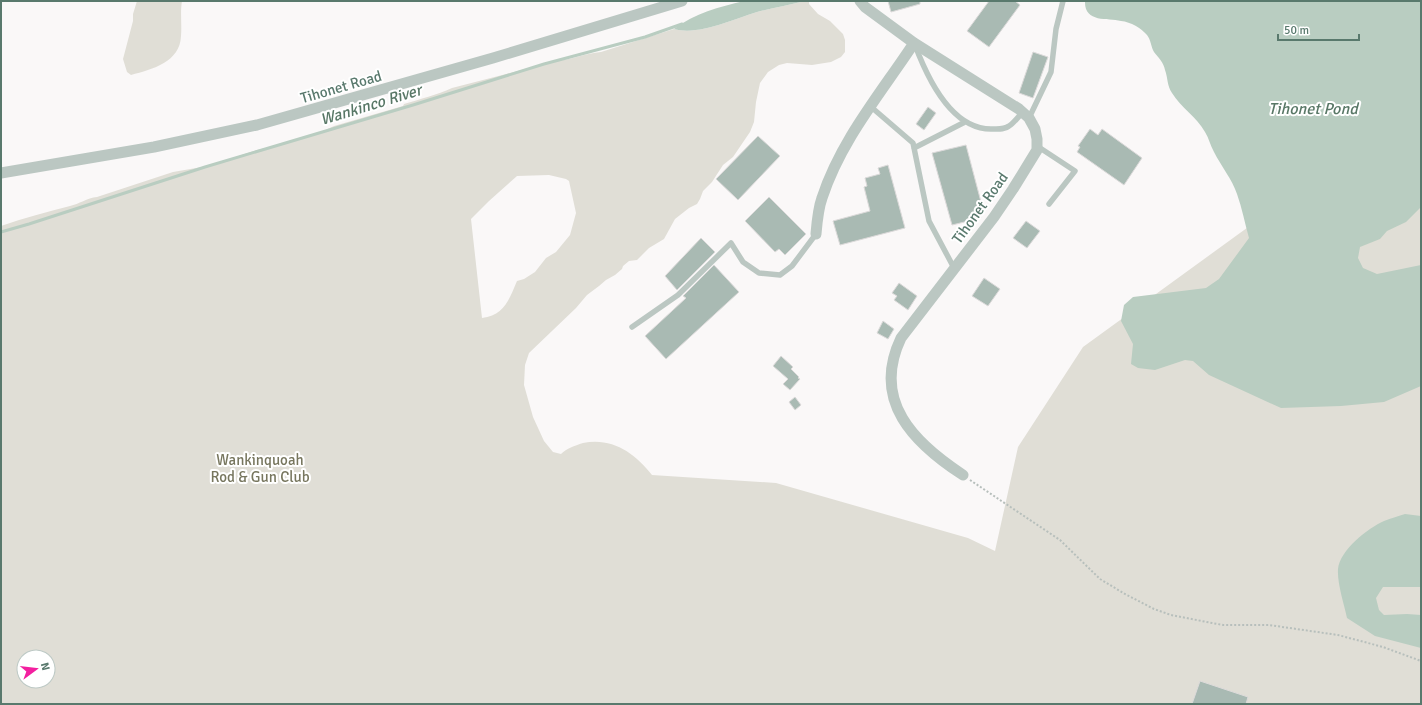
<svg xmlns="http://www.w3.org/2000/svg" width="1422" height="705" font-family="Signika,sans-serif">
<rect width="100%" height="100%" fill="#faf8f8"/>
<path fill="#e0ded6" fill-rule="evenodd" d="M137,1H182C180,13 182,24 181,36C180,62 153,69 131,75L127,72L123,59L133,21V14Z
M805,1H809V4L818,14L830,21L843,34L845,40V52L841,57L831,62L812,65L787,63L779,65L768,72L760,83L756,102L754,122L750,132L733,157L723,165L712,182L703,191L700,199L697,204L689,208L675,219L664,239L649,248L637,260L629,261L623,266L622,269L615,275L606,280L599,286L587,295L576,308L529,353L525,365L524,385L533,417L544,441L553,452L561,454C567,448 574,446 583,443C612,437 635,453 652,475L776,483L968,538L995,551L1018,447L1083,347L1262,217L1421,1V704H1V226C24,218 47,212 70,206C79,204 87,198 97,197L173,172L202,167H206L257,150L291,142L319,133L334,126L403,106L404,104C420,99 437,95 452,88L556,61C571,60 586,53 601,52L674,29C699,36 733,19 757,12C773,8 789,5 805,1ZM549,175L566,179L569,181L576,213L570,235L556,252L546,258L535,272L524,279L517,281C509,300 504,315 482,318L471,219L489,201L517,176ZM24,657H48V681H24Z"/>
<path fill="#b9cdc1" d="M744,1H805C789,5 773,8 757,12C733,19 699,36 674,29C695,13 719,7 744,1Z
M1085,1H1421V207L1406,222L1387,231L1380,239L1360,247L1358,258L1363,268L1377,274L1421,265V386L1384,402L1341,406L1281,408L1209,375L1193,361L1185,360L1155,370L1138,368L1131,364L1133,344L1121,321L1124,305L1133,297L1206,288L1219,279L1249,238C1245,224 1242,208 1237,194C1232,179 1221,166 1214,152C1210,145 1209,138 1205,132C1197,117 1181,108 1172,93C1167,86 1168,78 1165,70C1164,63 1158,57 1154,52C1151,47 1151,40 1147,35C1141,28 1131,22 1121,21C1107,18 1084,23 1085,1Z
M1405,514L1421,516V587H1383L1376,598L1379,610L1384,615L1407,614L1421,615V648L1375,636L1347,618C1344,604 1337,583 1338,569C1340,550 1368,528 1384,521C1391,518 1399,516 1405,514Z"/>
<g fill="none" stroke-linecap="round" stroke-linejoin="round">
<path stroke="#b9cdc1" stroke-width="3" d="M1,232L29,224L205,167L413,105L544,64L645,37L682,24"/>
</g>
<path fill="#a9bab3" stroke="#dcdada" d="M888,1H920V4L891,12Z
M989,1H1015L1020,5L989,47L967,31Z
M1033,52L1048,57L1033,98L1019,93Z
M928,107L936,113L924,130L916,124Z
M1090,129L1098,135L1102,129L1142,158L1124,185L1077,152L1080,147L1078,146Z
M758,136L780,156L738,200L716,179Z
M966,145L981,202L977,203L981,218L952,225L932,153Z
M888,165L905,228L840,245L833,221L870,211L864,187L867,186L865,178L880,174L878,168Z
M769,197L806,234L785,255L779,249L775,252L745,221Z
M1026,221L1040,231L1027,248L1013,238Z
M701,238L715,252L677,290L665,276Z
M714,265L739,292L666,359L645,336L686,298L683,296Z
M984,278L1000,289L988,306L972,296Z
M899,283L917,296L908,310L894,300L897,296L892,293Z
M883,321L894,329L888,339L877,333Z
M781,356L793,367L791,369L799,377L798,378L800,379L790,390L783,384L788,379L773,366Z
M795,397L801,405L795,410L789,402Z
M1200,681L1248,697L1246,704H1192Z"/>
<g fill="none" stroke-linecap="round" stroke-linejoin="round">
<path stroke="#b7bfbc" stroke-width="2" stroke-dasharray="2 2" stroke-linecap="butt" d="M970,480L1060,540L1100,579L1125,594L1154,609L1171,615L1212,623L1223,625H1269L1338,635L1383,647L1421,661"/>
<path stroke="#bbc7c2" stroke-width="5.5" d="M915,45C927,77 951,129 991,129C998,129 1004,130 1009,126C1014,123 1018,117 1022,113
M870,106L913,143L929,221L954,268
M1029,118L1051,72L1056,29L1063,1
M1037,146L1075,171L1049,204
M914,148L965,122
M632,327L678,295L731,243L743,262L759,273L780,275L792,266L816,234"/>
<path stroke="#bbc7c2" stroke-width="11" d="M860,1L865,7L914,43L1019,109L1029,118L1035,129L1037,139V150L1013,189L994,217L901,338C871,401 914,443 963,475
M1,173L154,147L257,125L493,58L682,1
M816,234C817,222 818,209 822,198C841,140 881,93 914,43"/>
</g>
<g text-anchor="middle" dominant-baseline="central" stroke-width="4" stroke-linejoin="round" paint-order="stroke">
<g font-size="15" fill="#59796d" stroke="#fff">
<text transform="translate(341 87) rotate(-16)">Tihonet Road</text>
<text transform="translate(980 208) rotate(-54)">Tihonet Road</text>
</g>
<g font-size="15" fill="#77765e" stroke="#fff">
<text x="260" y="460">Wankinquoah<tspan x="260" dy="17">Rod &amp; Gun Club</tspan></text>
</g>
<g font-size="16" font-style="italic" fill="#587766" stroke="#fff">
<text transform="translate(371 105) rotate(-17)">Wankinco River</text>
<text x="1313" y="109">Tihonet Pond</text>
</g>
</g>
<rect width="1422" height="705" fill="none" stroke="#59796d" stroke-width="4"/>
<g transform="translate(36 669) rotate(75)"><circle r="19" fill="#ffffff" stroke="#bdc9c5"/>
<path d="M0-3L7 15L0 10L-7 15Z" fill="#f31f9f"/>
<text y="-6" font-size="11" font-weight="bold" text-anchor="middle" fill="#59796d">N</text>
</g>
<path d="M1278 34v6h81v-6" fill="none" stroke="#59796d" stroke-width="2"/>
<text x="1284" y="34" font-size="12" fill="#59796d" stroke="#ffffff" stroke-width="3" paint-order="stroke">50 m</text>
</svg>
